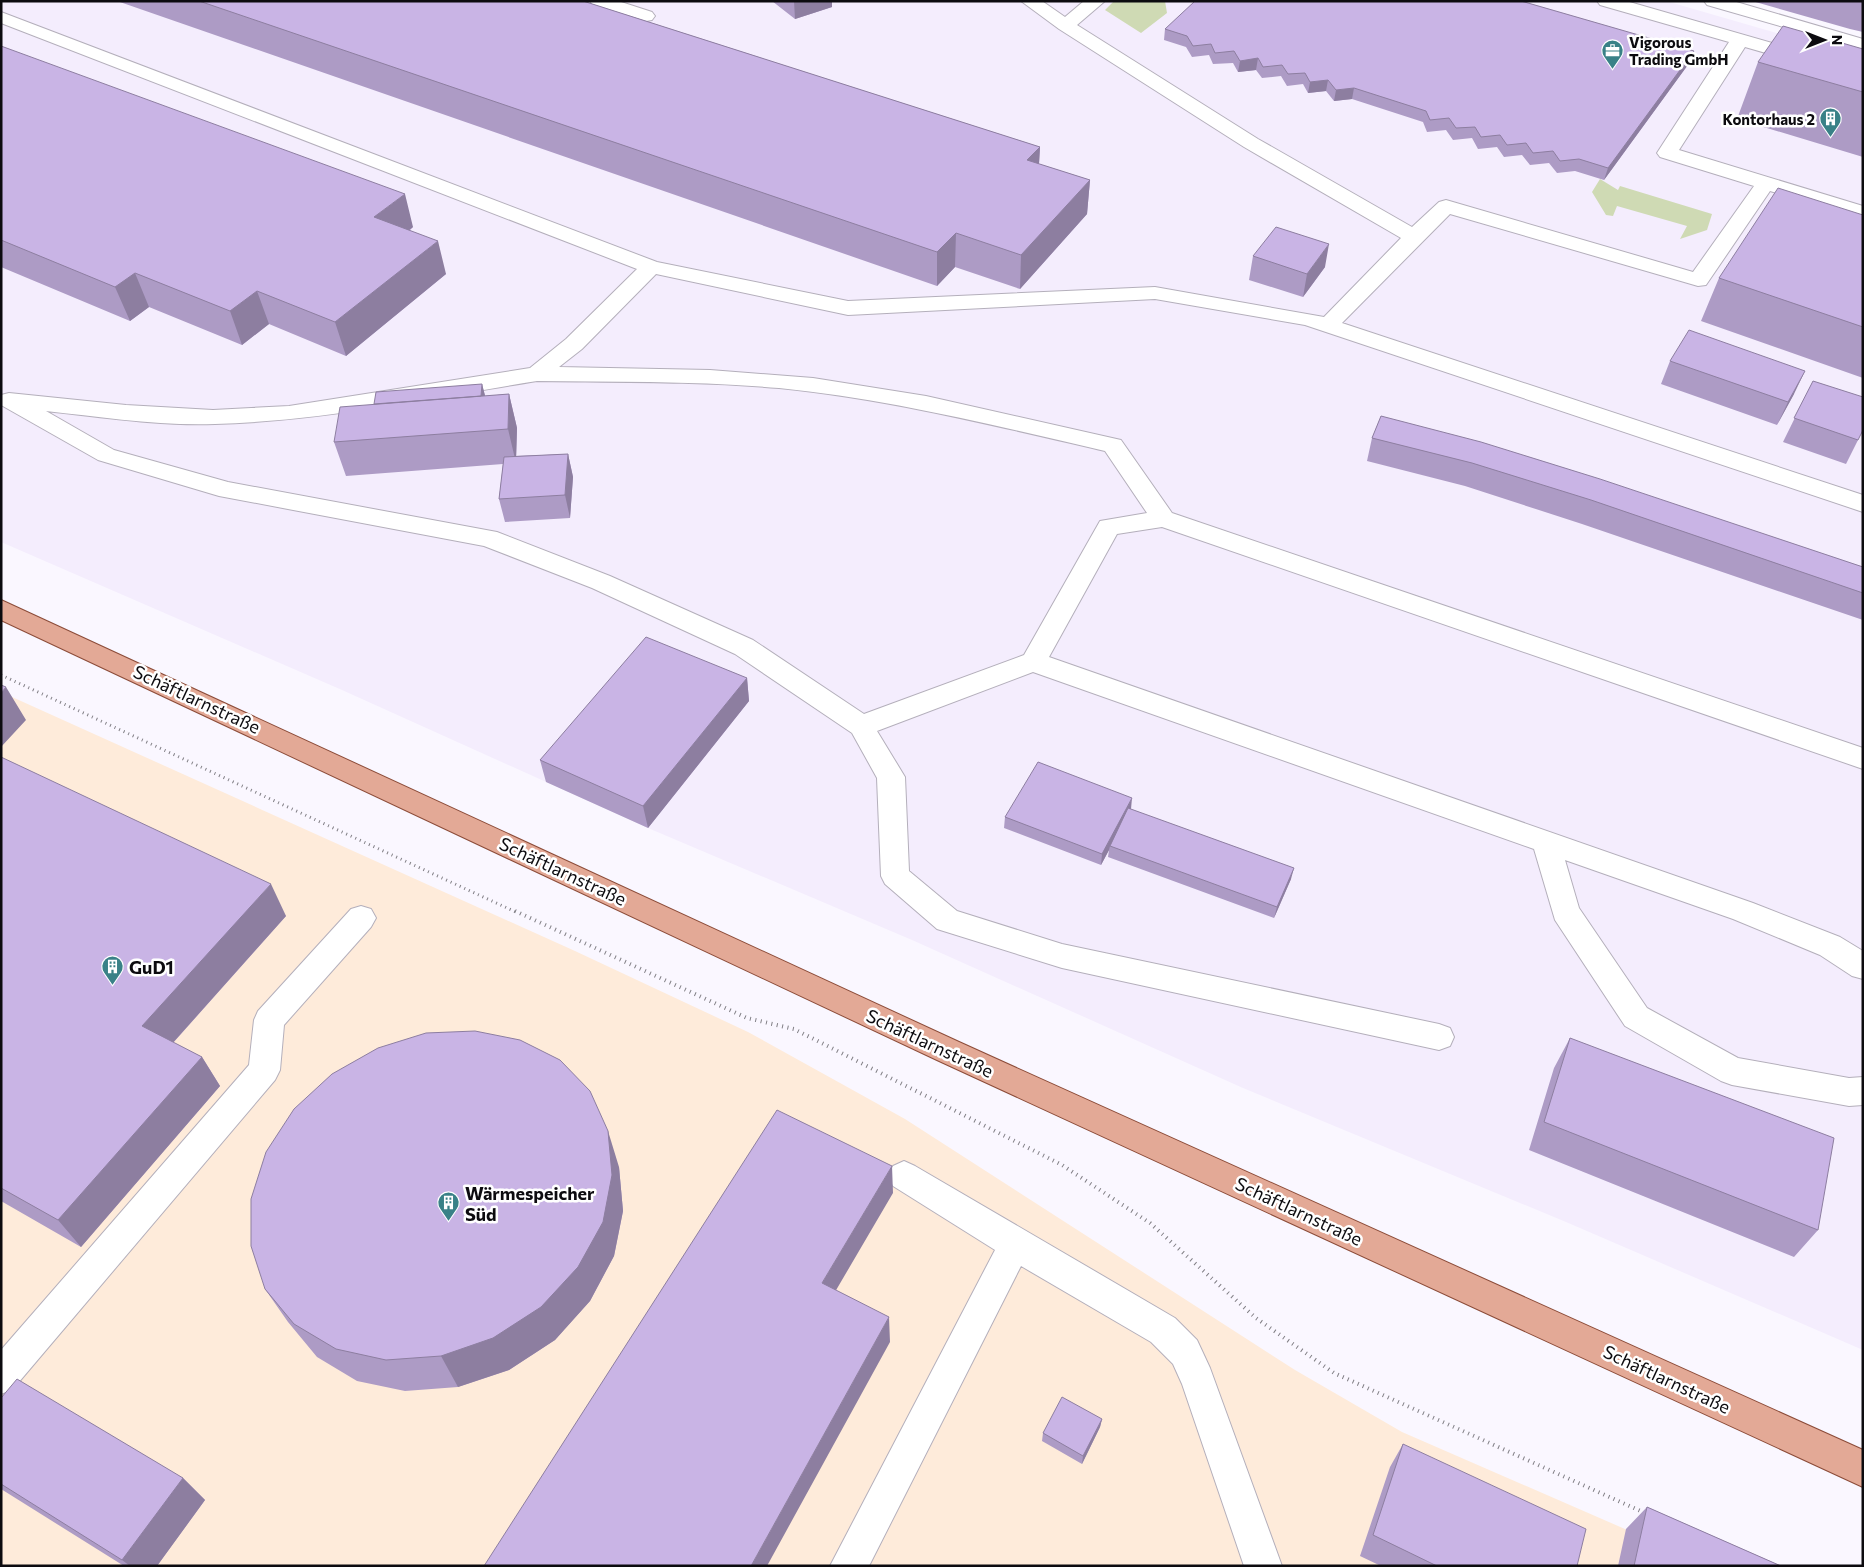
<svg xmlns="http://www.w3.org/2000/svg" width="1864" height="1567" font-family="Commissioner,sans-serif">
<rect width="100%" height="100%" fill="#faf7ff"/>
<path fill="#f4edfd" d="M1,1H1666L1863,58V1350L1566,1222L1243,1088L912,940L648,828L342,690L1,542Z"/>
<path fill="#feebda" d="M1,692L575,951L748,1032L905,1119L1295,1370L1402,1432L1710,1566H1Z"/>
<path fill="#cfdab4" d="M1114,1H1165L1167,13L1141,33L1105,10Z
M1600,179L1618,190L1620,186L1712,214L1707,230L1680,239L1687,226L1617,206L1613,216L1606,215L1592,192Z"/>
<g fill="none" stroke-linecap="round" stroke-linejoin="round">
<defs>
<path id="minor" d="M590,1H618L652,12L655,16L652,20L646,21L593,5Z
M1021,1H1042L1065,17L1084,1H1105L1077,25L1258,139L1412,227L1439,202L1446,200L1693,272L1754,186L1660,157L1657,153L1729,42L1600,5L1597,1H1626L1863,69V81L1745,47L1679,150L1863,206V219L1770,191L1706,285L1698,286L1450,214L1342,323L1863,495V512L1305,325L1155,299L848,315L656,274L582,349L559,367L710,370L813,378L926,396L1121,440L1172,513L1863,748V769L1162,527L1117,534L1049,657L1753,903L1840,937L1863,951V979L1852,976L1820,955L1733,919L1565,860L1579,908L1647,1008L1738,1058L1849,1078L1863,1077V1105L1849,1106L1732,1085L1721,1081L1625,1026L1555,920L1534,849L1033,672L877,731L905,777L909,871L957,911L1062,944L1439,1024L1450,1028L1454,1037L1450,1046L1439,1050L1062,968L937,929L885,884L881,876L877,778L852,733L735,654L592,588L484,546L219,496L98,460L1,405V395L9,393L126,405L213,410L289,406L530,368L566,339L637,269L1,23V12L657,262L848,301L1155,287L1324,317L1401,238L1244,147L1059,29ZM537,381C617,382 698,381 779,388C889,399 997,426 1105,451L1147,513L1100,521L1024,655L864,714L753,640L610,576L497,532L228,482L114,450L46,411C101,417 159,426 215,424C323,421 430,398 537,381Z
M1704,1H1733L1863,39V50L1707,5Z
M361,906L371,909L376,918L371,927L284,1025L280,1070L275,1080L13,1389L1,1394V1350L249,1065L254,1020L258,1011L351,909Z
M904,1161L915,1166L1175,1318L1197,1340L1210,1368L1282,1566H1244L1182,1384L1173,1364L1151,1342L1021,1266L869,1566H830L995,1250L893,1186L888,1176L893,1166Z"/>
<path id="major" d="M1,600L959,1042L1863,1450V1487L937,1060L1,620Z"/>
</defs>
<use href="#minor" stroke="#b4afbb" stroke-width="2"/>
<use href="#major" stroke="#8c4c39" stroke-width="2"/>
<path stroke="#817f85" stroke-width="3" stroke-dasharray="1 4" stroke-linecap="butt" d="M1,675L518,913"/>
<path stroke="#817f85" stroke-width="4" stroke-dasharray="1 4.5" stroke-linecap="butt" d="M515,911L747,1018L794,1029L1062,1165L1150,1223L1256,1318L1334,1373L1645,1513"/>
<use href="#minor" fill="#fff" fill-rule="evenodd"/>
<use href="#major" fill="#e3a996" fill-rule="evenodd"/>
</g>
<path fill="#ad9bc5" d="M117,1H583L1040,147L1039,164L1090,180L1087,214L1020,289L955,267L937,286Z
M772,1H832V7L795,19Z
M1752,1H1863V32L1850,29Z
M1165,29L1694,51L1690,62L1604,180L1575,171L1557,173L1549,163L1530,165L1522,155L1504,157L1497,147L1478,149L1472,138L1453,140L1446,130L1427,132L1423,122L1352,99L1334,101L1326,91L1308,93L1303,84L1287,86L1281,76L1262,78L1256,70L1238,72L1233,63L1213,64L1209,55L1192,57L1186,47L1164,40Z
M1,46L413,227L410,230L446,274L346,356L269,324L242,345L149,307L130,321L1,267Z
M1863,49V157L1737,119L1758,62Z
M1863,215V378L1701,321L1719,278Z
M1253,256L1325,267L1303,297L1249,280Z
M1670,361L1794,394L1777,425L1661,384Z
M1813,381L1858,440L1846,464L1783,442Z
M482,384L485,396L509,394L517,428L516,456L568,454L573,477L570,518L505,522L499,499L503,464L346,476L334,442L374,404Z
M1381,416L1863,567V620L1582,524L1465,486L1367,461L1372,438Z
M747,678L749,701L648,828L546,782L540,760Z
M1,757L286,916L173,1043L202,1057L220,1086L81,1247L1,1201Z
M1131,809L1291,879L1274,918L1108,857L1109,850L1101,865L1004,828L1005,817Z
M1570,1038L1818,1230L1794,1257L1529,1150L1554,1068Z
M619,1167L623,1211L614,1256L590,1301L555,1340L509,1370L458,1387L405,1391L357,1381L317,1357L288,1322L265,1289Z
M1,1398L183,1478L205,1500L157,1566H124L1,1489Z
M1102,1419L1100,1427L1082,1464L1042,1441L1043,1433Z
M1403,1444L1577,1566H1381L1360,1556L1390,1467Z
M1647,1507L1781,1566H1618L1626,1529Z"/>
<path fill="#8d7ea0" d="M794,1H832V7L795,19Z
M1694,51L1690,62L1604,180L1608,168Z
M1258,58L1256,70L1238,72L1240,61Z
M1328,80L1326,91L1308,93L1310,82Z
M1354,88L1352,99L1334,101L1336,90Z
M1040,147L1038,180L1027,160Z
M1090,180L1087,214L1020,289L1021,255Z
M405,194L413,227L383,250L374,217Z
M956,233L955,267L937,286V252Z
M438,241L446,274L346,356L335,322Z
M1329,244L1325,267L1303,297L1307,274Z
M135,273L149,307L130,321L115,287Z
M257,291L269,324L242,345L230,311Z
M1805,371L1794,394L1777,425L1788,402Z
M482,384L488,407H480Z
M509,394L517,428L516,463L508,429Z
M568,454L573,477L570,518L565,495Z
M747,678L749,701L648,828L643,806Z
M6,687L26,720L1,747V693Z
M1132,798L1131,809L1110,846L1109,850L1101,865L1102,854Z
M1294,868L1291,879L1274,918L1277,907Z
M271,884L286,916L161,1056L142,1026Z
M202,1057L220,1086L81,1247L58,1220Z
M608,1131L619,1167L623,1211L614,1256L590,1301L555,1340L509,1370L458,1387L441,1356Z
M892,1166L893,1193L825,1309L822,1283Z
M889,1317L890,1342L767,1566H751Z
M1102,1419L1100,1427L1082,1464L1083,1456Z
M183,1478L205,1500L157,1566H130L122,1560Z"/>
<path fill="#c9b4e5" stroke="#8d7ea0" d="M199,1H583L1040,147L1027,160L1090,180L1021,255L956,233L937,252Z
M1195,1H1521L1694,51L1608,168L1579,159L1560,161L1553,151L1533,153L1526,143L1507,145L1500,135L1481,137L1475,127L1456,128L1449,118L1430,120L1426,111L1354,88L1336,90L1328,80L1310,82L1305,73L1288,74L1282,65L1263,67L1258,58L1240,61L1234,51L1215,53L1211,44L1193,46L1187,36L1165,29Z
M1783,26L1863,49V92L1758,62Z
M1,46L405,194L374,217L438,241L335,322L257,291L230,311L135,273L115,287L1,240Z
M1778,188L1863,215V327L1719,278Z
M1276,227L1329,244L1307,274L1253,256Z
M1689,330L1805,371L1788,402L1670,361Z
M1813,381L1863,397V430L1858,440L1794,418Z
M482,384L481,396L374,404L376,392Z
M509,394L508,429L334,442L340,407Z
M1381,416L1481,442L1600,479L1863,567V593L1591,500L1472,463L1372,438Z
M568,454L565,495L499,499L504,457Z
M646,637L747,678L643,806L540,760Z
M1,685L6,687L1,693Z
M1,757L271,884L142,1026L202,1057L58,1220L1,1188Z
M1038,762L1132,798L1102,854L1005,817Z
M1128,808L1294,868L1277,907L1110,846Z
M475,1031L520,1040L560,1060L590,1091L608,1131L612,1175L603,1222L578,1267L541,1307L493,1338L441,1356L386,1360L336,1349L294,1324L265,1289L251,1246V1199L266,1152L294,1109L332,1074L378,1048L426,1033Z
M1570,1038L1834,1138L1818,1230L1544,1122Z
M777,1110L892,1166L822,1283L889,1317L751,1566H484Z
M17,1379L183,1478L122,1560L1,1484V1398Z
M1062,1397L1102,1419L1083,1456L1043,1433Z
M1403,1444L1586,1529L1577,1566H1437L1373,1535Z
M1647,1507L1781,1566H1634Z"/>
<defs>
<symbol id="office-pin" viewBox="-11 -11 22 30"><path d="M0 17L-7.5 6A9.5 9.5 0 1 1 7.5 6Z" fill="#398187" stroke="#fff"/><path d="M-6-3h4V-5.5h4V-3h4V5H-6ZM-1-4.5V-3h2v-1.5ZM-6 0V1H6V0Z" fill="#fff"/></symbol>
<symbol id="building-pin" viewBox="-11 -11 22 30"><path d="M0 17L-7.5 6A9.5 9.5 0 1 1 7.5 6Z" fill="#398187" stroke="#fff"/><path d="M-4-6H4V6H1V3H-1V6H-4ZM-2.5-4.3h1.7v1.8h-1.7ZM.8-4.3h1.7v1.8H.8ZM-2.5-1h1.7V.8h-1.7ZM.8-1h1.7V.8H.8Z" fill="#fff"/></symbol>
</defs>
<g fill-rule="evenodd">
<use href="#office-pin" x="1600" y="38" width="25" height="34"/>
<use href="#building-pin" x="1818" y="106" width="25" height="34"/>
<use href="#building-pin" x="100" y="954" width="25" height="34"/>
<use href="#building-pin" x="436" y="1190" width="25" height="34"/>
</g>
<g text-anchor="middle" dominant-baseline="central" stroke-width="5" stroke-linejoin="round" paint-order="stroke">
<g font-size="15" font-weight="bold" fill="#0c0b0f" stroke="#fff" text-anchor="start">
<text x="1629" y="42">Vigorous<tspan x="1629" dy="17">Trading GmbH</tspan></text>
<text x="1815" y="119" text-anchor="end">Kontorhaus 2</text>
</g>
<g font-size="18" fill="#0c0b0f" stroke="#fff">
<text transform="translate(197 699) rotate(25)">Schäftlarnstraße</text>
<text transform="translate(563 871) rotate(25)">Schäftlarnstraße</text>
<text transform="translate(930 1043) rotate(25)">Schäftlarnstraße</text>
<text transform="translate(1299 1211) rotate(25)">Schäftlarnstraße</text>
<text transform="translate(1667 1379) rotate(25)">Schäftlarnstraße</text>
</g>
<g font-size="18" font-weight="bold" fill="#0c0b0f" stroke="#fff" text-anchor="start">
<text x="129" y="967">GuD1</text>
<text x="465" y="1193">Wärmespeicher<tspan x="465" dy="21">Süd</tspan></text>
</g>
</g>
<rect width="1864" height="1567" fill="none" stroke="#0c0b0f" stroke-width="5"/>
<g transform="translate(1824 40) rotate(90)" stroke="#ffffff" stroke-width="4" paint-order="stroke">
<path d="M0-4L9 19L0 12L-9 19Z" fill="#0c0b0f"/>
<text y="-8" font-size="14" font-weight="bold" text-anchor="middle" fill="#0c0b0f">N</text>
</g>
</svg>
